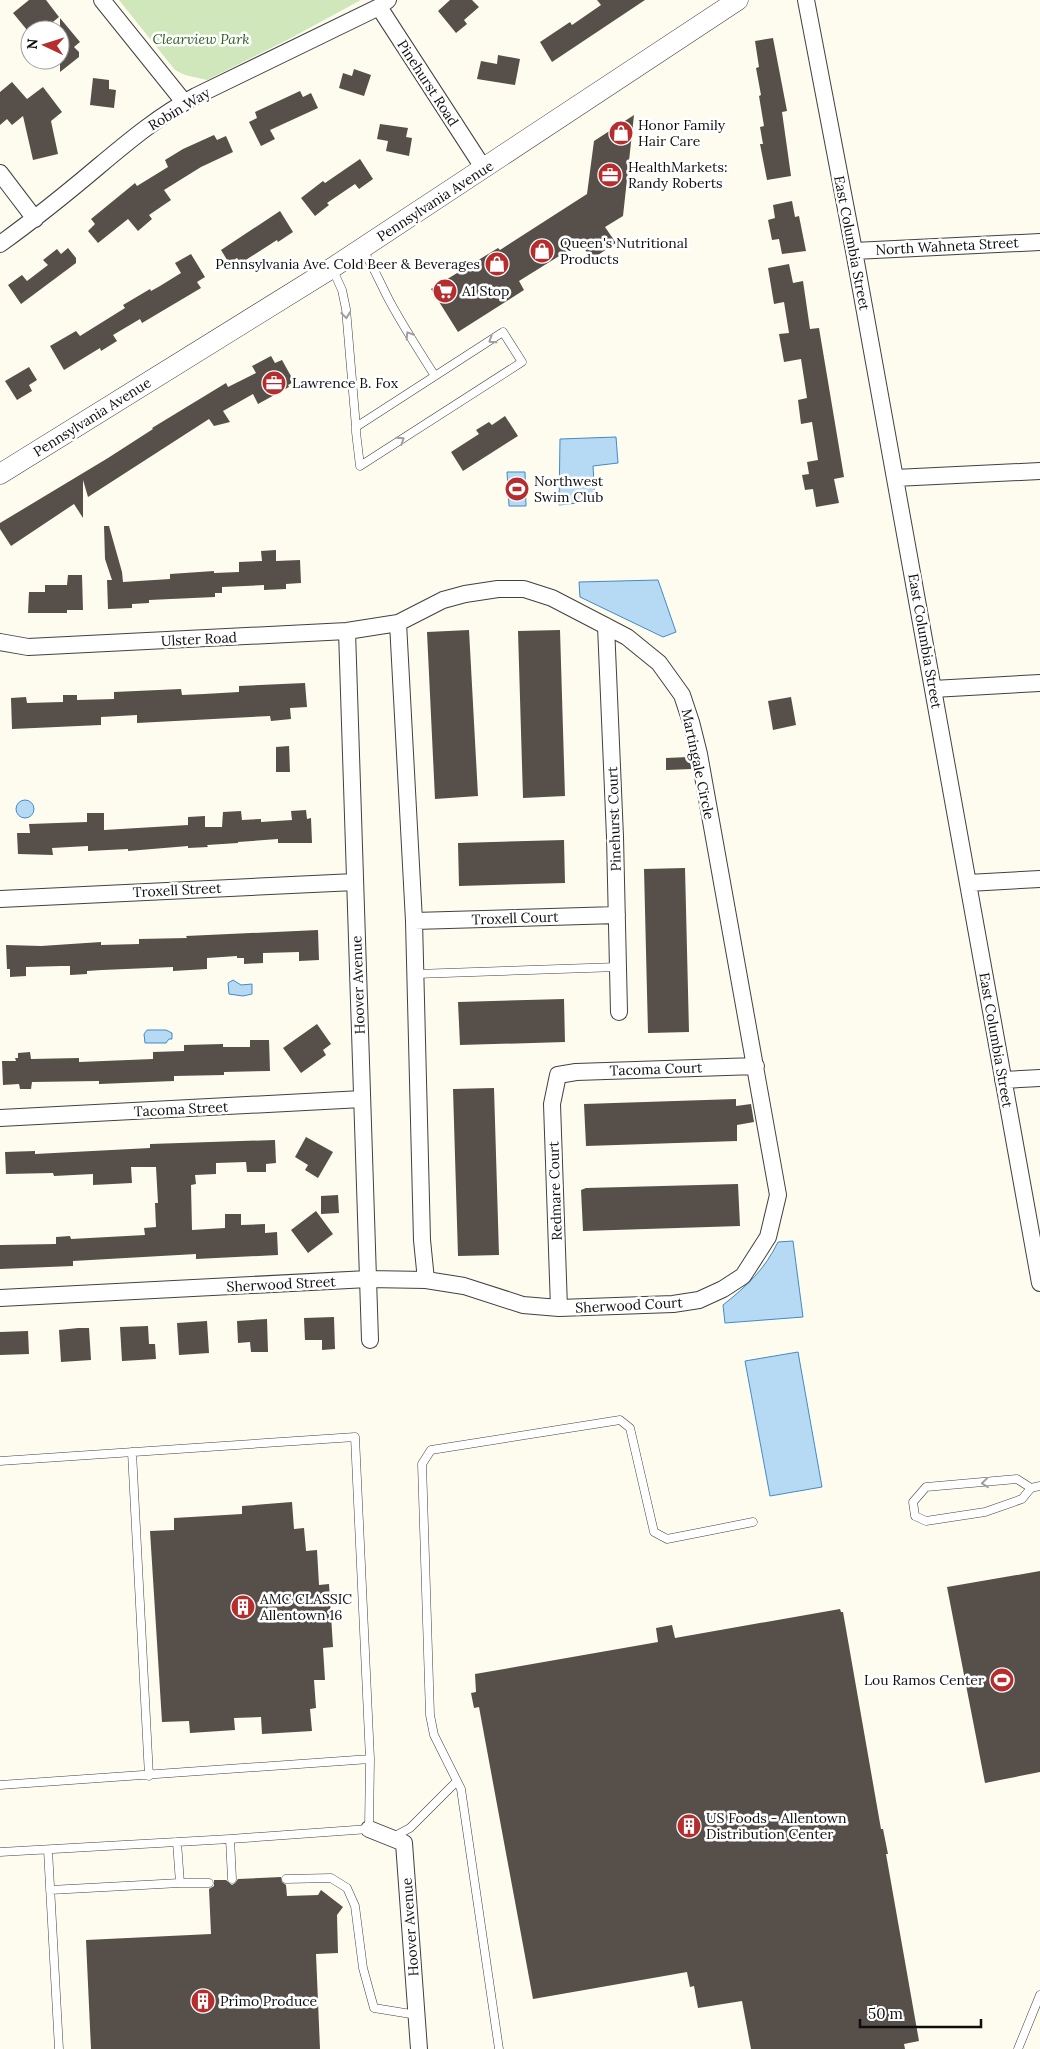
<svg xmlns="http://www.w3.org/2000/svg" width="1040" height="2049" font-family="Lora,serif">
<rect width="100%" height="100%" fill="#fefcef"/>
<path fill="#cfe7ba" d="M119,0H361L289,39L207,80L185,75L175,70Z"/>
<path fill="#b6daf3" stroke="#418bc6" d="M616,437L618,463L593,466L595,501L559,505L560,439Z
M507,472H525L526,506H509Z
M658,580L676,632L663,637L580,597L579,582Z
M16 809a9 9 0 1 1 18 0a9 9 0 1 1-18 0Z
M233,980L241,985L252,984V994L243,996L229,994L228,983Z
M147,1030H166L172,1033V1039H169L166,1043H145L144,1034Z
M793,1241L803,1317L725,1323L723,1305C747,1286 765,1269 778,1242Z
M798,1352L822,1487L770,1496L745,1361Z"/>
<path fill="#564f4a" d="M29,0H46L59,17L43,30H27L13,13Z
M450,0H472L479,7L464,20L467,24L456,33L438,11Z
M597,0H645L552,62L540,42L570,22L572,25L601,5Z
M60,18L80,42L74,47L79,52V57L60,72Z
M773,38L787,111L782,112L791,176L767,180L760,144H763L760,127L764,126L759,96L761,95L756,68L759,67L755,41Z
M498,55L520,59L515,85L477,79L481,61L497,64Z
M354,69L371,75L364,96L339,88L343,73L352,76Z
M93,78L109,80V89L116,90L114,108L90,105Z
M12,82L27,99L43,87L62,112L51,121L58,154L33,160L23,116L12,125L7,119L0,125V92Z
M300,91L303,97L311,93L318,108L270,130L275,139L261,146L249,122L257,118L255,112Z
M634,115L623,216L605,227L616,243L592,259L580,243L519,281L524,290L458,332L431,289L498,248L500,250L587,194L594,141Z
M380,124L408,128L406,137L412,138L409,156L386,151L388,141L377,139Z
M214,135L217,140L226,136L233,152L201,167L164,190L171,200L149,215L152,219L138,231L128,219L98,243L88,231L95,224L91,219L135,183L137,186L168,167L165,160L183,149Z
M360,159L373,179L359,189L355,184L327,203L329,205L315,216L301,198L323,181L325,183Z
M792,201L795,217L799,216L806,251L782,254L779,239L772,240L768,220L775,218L773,205Z
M280,211L293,232L278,242L277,240L241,263L237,258L229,263L221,250Z
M68,248L76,258V263L21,304L8,285L22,275L27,281L48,265L43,260L57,249L61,254Z
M191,254L205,277L197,282L201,288L142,323L140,319L113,335L117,341L101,351L100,348L64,370L50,346L76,331L80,336L125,308L123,305L150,289L151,291L160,286L181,273L175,263Z
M789,264L793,283L803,281L810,329L819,328L844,477L834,479L839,503L816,507L813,489L805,490L802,475L809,474L807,462L818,460L812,422L801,424L798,400L807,398L801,359L784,362L779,334L789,333L784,302L774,304L768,268Z
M271,356L275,363L282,360L292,378L290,379L292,383L288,385L289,387L258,404L253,394L223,411L230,422L214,426L209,419L88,497L83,480V518L74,504L11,546L0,529V523L108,458L153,429L152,428L226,383L228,387L256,373L252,366Z
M29,367L37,380L29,385L32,391L17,400L5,381Z
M505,416L518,436L463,471L451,452L479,434L476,430L489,422L492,425Z
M104,526H109L122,572L123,582L170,579V574L214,571V573L239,572V562L262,561L261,551L276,550V561L300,560L301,583L286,584V589L264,590V585L222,587V593H215V597L149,600V603L132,604V608L108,609L107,580H112L105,559Z
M68,575H82L83,610H67V613H28L29,592H45V585H67Z
M469,630L478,796L435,799L427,632Z
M560,630L565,796L523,798L518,631Z
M305,683L307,707L290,708L291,719L271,721L270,716L137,723V715L101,717V725L12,729L11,698L26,697L27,703L63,702V695H77V700L114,699V692L181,689L182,695L204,694L239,692V686Z
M791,697L796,725L773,730L768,701Z
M289,746L290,772H276V747Z
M689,757L692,769L666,770V758Z
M306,810L307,819L311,818L312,843H278V839L238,842V843L207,845L208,847L188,848V846L128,851V849L88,851V846L52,848L53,855L18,854L17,833H30L29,824L87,822V813H104V830L188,825V817L205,816V827H222L223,812L241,811L242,820L261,819V822L292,820L291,811Z
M564,840L565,883L459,886L458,843Z
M685,868L689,1032L648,1033L644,869Z
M318,930L319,960L299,961V952L263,953V963L244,964V958H237V956L207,958V969L173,971V967L102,970L87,971V974L70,975V966H61L26,967V976L10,977V969H7L6,945L41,946L101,942V945L139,944V939L187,938L186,936Z
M564,999L565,1042L460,1045L458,1002Z
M317,1024L331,1044L323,1050L326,1055L301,1073L283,1048Z
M250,1040H269L270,1071L224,1072V1075L174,1076V1081L99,1084V1081L32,1082L31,1089H20L19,1084L3,1085L2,1061H16L15,1058H18V1053L30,1052L31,1059L79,1058V1062L153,1059V1052L184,1051V1045L223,1044V1047H250Z
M494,1088L499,1255L458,1256L453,1089Z
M736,1099V1106L751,1104L754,1122L737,1125V1141L586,1146L584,1104Z
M306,1137L333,1152L318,1178L305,1170L308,1165L295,1157Z
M275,1140L276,1163L266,1164V1172H247L246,1162L216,1163V1174L195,1175L196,1184L191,1185L192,1230L225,1228V1214H241V1225L265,1224V1233L277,1232L278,1255L196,1259V1254L73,1261V1266L0,1269V1245L56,1244V1237L70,1236L71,1239L145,1235L144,1228L156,1227L155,1203H158L156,1167H131L132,1183L93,1185V1174L54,1176L53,1173L6,1174L5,1152L35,1151V1154L150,1148V1144Z
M738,1184L740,1226L583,1231L581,1190L586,1188Z
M338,1195L339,1213L321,1214V1196Z
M316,1211L333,1234L308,1253L291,1230Z
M334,1317L335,1349L322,1350V1340H305L304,1318Z
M267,1319L268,1352H251L250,1342L238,1343L237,1321Z
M207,1321L209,1353L179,1355L177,1323Z
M148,1326L149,1344H155L156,1359L122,1361L120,1327Z
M78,1328H89L91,1360L61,1362L59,1330Z
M28,1331L29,1354L0,1355V1332Z
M292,1502L294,1529L304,1528L306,1551L317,1550L319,1585L329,1584L333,1647L323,1648L325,1680H314L316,1708L310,1709L312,1731L262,1734L261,1717L234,1718L235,1730L190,1733L189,1721L162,1722L150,1531L174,1530V1518L242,1514V1506Z
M1040,1571V1772L985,1783L947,1587Z
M840,1609L841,1612H843L881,1829H883L888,1854H886L919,2041L904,2044L905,2049H751L742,2001L698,2008L694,1986L690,1987L687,1972L533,1999L479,1707L474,1708L471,1693L476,1692L475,1674L658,1642L656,1628L672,1625L675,1638Z
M281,1877L282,1882L286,1885L287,1896L318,1895L321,1890L343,1907L337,1915L338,1953L316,1954L320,2049H91L86,1940L211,1934L209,1889L214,1886V1880H226L232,1885L235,1883L238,1879Z"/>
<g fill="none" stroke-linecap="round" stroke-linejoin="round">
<defs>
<path id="service" d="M362,249C373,265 380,283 389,300C403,326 419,351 435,376
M332,268L342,290L346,309L356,427V432L360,466L522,362L503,332L356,427
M416,974L618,967
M132,1452L149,1776
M0,1461L355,1437L370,1759L369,1829L230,1839L0,1852
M1031,1488L1022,1499L985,1512L926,1521L915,1516L913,1502L926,1487L1017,1479L1031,1488L1040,1486
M0,1785L370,1759
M393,1837L410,1828L457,1781
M230,1839L232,1879
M48,1850L59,2049
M286,1879L331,1878L347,1888L355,1906L363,1968L374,2008L417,2015
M180,1883H209
M50,1890L180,1883L177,1842
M499,2049L461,1789L434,1735L430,1715L422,1464L431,1450L620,1420L630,1428L654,1532L667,1539L753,1522
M1018,2049L1040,1995"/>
<path id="minor" d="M102,0L184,102
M806,0L854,251L1040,1283
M379,7L484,169
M0,173L35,219
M0,244C35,219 67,193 99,166C130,140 160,115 196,96L379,7L388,0
M854,251L1040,242
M895,478L1040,471
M398,623L414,921L422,1240L426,1280
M606,626L615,837L619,1012
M347,631L370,1340
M0,642L28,647L347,631L398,623L443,600L465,594L498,589H524L552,598L627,637L659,663L682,695L691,722L699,754L778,1195L768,1237L743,1276L723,1289L699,1300L673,1304L559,1308L523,1305L464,1286L426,1280L368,1279L0,1298
M933,689L1040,683
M968,883L1040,879
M0,899L355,882
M414,921L617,915
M1003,1080L1040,1078
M0,1118L362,1099
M559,1308L552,1104L558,1075L576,1072L756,1066
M369,1829L404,1843L419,2049"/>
<path id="tertiary" d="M0,474L332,268L738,0"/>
</defs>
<use href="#service" stroke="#414141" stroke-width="9"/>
<use href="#minor" stroke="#414141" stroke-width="18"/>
<use href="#tertiary" stroke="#414141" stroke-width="21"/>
<use href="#service" stroke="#fff" stroke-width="8"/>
<use href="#minor" stroke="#fff" stroke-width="16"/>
<use href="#tertiary" stroke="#fff" stroke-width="20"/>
</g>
<defs><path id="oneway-chevron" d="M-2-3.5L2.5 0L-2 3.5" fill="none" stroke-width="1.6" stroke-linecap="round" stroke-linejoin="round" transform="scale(1.25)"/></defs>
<g stroke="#9f9f9f">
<use href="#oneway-chevron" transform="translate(346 315) rotate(84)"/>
<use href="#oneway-chevron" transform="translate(409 335) rotate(-122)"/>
<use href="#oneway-chevron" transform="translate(492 340) rotate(147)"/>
<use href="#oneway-chevron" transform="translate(401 440) rotate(-33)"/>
<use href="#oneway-chevron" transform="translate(985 1483) rotate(174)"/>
</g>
<defs>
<symbol id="shop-disc" viewBox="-11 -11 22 22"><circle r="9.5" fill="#b62d2d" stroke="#fff"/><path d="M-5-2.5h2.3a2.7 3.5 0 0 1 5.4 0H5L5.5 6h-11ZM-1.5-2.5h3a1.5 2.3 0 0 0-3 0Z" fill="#fff"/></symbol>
<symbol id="office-disc" viewBox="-11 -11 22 22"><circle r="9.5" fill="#b62d2d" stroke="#fff"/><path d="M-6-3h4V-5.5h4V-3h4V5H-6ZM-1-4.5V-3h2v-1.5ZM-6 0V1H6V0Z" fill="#fff"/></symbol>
<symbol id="supermarket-disc" viewBox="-11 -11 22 22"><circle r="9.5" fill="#b62d2d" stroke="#fff"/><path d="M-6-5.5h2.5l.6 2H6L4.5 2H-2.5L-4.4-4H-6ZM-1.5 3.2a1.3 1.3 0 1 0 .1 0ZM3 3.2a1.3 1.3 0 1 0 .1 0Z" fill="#fff"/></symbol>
<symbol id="stadium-disc" viewBox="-11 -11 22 22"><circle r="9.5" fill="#b62d2d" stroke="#fff"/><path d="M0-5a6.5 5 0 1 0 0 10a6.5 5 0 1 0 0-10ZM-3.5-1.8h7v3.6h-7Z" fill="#fff"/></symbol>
<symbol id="building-disc" viewBox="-11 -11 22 22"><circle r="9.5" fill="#b62d2d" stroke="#fff"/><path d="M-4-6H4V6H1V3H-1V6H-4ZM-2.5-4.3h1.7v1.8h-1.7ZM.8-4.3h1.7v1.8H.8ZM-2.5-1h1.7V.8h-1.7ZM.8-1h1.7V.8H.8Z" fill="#fff"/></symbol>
</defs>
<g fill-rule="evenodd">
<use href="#shop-disc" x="607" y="119" width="28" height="28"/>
<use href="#office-disc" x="596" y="161" width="28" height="28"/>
<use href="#shop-disc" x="528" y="237" width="28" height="28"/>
<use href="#shop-disc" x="483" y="250" width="28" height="28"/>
<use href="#supermarket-disc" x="431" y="277" width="28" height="28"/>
<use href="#office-disc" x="260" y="369" width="28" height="28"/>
<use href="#stadium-disc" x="503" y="475" width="28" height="28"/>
<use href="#building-disc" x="229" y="1593" width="28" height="28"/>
<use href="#stadium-disc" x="988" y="1666" width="28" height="28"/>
<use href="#building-disc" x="675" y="1812" width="28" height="28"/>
<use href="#building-disc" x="189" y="1987" width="28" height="28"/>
</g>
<g text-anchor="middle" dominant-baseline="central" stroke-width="5" stroke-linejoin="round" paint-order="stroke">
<g font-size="14" font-style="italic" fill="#2c6221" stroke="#fff">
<text x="201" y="39">Clearview Park</text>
</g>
<g font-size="14" fill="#0e0e0e" stroke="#fff">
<text transform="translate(428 83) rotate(57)">Pinehurst Road</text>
<text transform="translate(179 109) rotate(-31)">Robin Way</text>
<text transform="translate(435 201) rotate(-33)">Pennsylvania Avenue</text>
<text transform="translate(852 243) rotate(79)">East Columbia Street</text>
<text transform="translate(947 246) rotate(-3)">North Wahneta Street</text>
<text transform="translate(92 417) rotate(-32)">Pennsylvania Avenue</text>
<text transform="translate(199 639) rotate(-3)">Ulster Road</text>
<text transform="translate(925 641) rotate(80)">East Columbia Street</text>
<text transform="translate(698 764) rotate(78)">Martingale Circle</text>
<text transform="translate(614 819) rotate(-92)">Pinehurst Court</text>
<text transform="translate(177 890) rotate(-3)">Troxell Street</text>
<text transform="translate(515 918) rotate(-2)">Troxell Court</text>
<text transform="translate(358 985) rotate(-92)">Hoover Avenue</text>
<text transform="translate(996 1040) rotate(80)">East Columbia Street</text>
<text transform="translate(656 1069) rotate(-2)">Tacoma Court</text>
<text transform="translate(181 1109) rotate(-3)">Tacoma Street</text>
<text transform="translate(555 1191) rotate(-92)">Redmare Court</text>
<text transform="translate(281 1284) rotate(-3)">Sherwood Street</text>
<text transform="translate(629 1305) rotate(-3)">Sherwood Court</text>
<text transform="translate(410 1927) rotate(-94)">Hoover Avenue</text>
</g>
<g font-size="14" fill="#0e0e0e" stroke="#fff" text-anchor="start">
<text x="638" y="125">Honor Family<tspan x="638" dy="16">Hair Care</tspan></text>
<text x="628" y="167">HealthMarkets:<tspan x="628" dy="16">Randy Roberts</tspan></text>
<text x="560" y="243">Queen's Nutritional<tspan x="560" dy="16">Products</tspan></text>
<text x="480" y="264" text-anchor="end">Pennsylvania Ave. Cold Beer &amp; Beverages</text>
<text x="462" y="291">A1 Stop</text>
<text x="292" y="383">Lawrence B. Fox</text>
<text x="534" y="481">Northwest<tspan x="534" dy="16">Swim Club</tspan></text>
<text x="260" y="1599">AMC CLASSIC<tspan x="260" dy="16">Allentown 16</tspan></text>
<text x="984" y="1680" text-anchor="end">Lou Ramos Center</text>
<text x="706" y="1818">US Foods - Allentown<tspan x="706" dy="16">Distribution Center</tspan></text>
<text x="220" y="2001">Primo Produce</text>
</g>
</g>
<g transform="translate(45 45) rotate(274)"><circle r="24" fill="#ffffff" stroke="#9f9f9f"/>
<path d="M0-4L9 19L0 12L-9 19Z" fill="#b62d2d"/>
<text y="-8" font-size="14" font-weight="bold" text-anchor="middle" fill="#0e0e0e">N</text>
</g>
<path d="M860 2019v8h121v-8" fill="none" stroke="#0e0e0e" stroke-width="2.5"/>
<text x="868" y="2019" font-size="15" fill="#0e0e0e" stroke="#ffffff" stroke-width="4" paint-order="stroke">50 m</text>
</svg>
